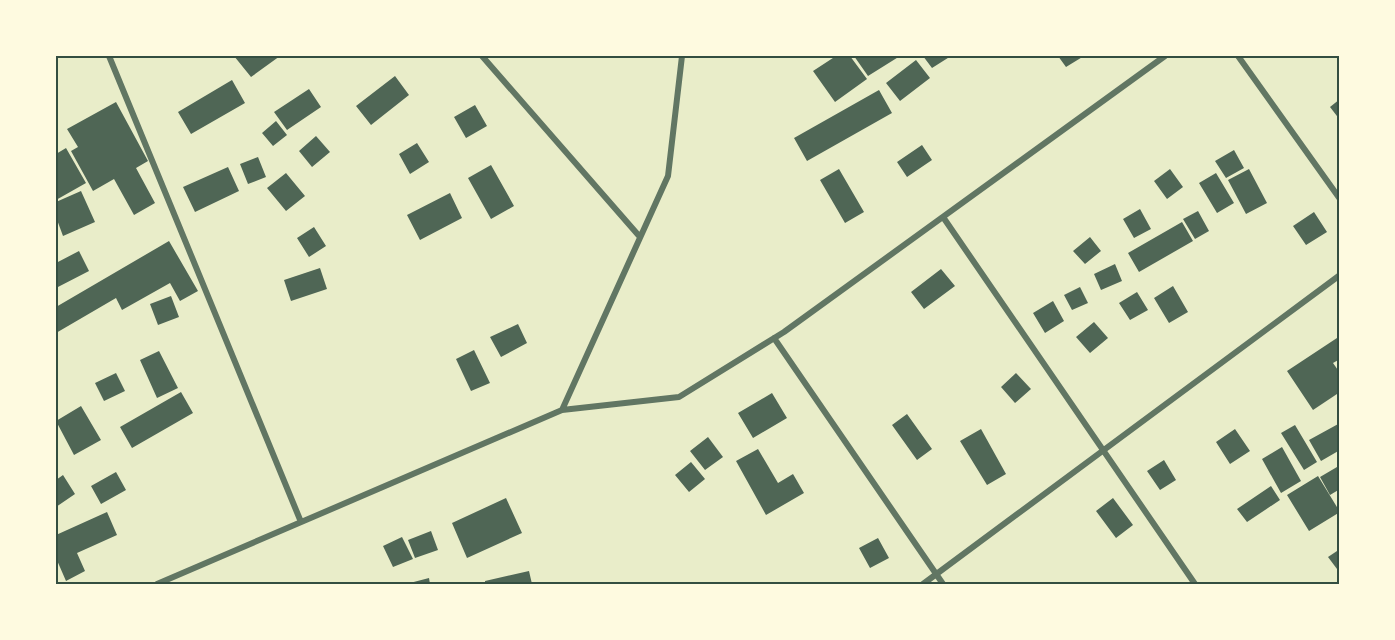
<svg xmlns="http://www.w3.org/2000/svg" width="1395" height="640" font-family="'Exo 2',sans-serif">
<rect width="100%" height="100%" fill="#e9edc9"/>
<path fill="#4f6655" d="M234,56H280L251,77Z
M836,56H850L867,79L835,102L813,71Z
M854,56H900L868,76Z
M923,56H951L932,68Z
M1058,56H1084L1066,67Z
M916,60L930,78L900,101L886,83Z
M395,76L409,95L371,125L356,106Z
M232,80L245,103L191,134L178,112Z
M309,89L321,107L287,130L274,112Z
M879,90L892,113L807,161L794,138Z
M1340,99V120L1330,107Z
M116,102L148,161L136,168L155,203L134,215L114,179L93,191L71,151L78,147L67,129Z
M475,105L487,126L466,138L454,117Z
M276,121L287,135L273,146L262,133Z
M316,136L330,152L312,167L299,151Z
M417,143L429,162L410,174L399,154Z
M922,145L932,160L907,177L897,162Z
M66,148L86,183L56,200V154Z
M1234,150L1244,168L1226,178L1215,161Z
M258,157L266,177L248,184L240,164Z
M491,165L514,206L491,219L468,178Z
M228,167L239,191L195,212L183,187Z
M839,169L864,212L845,223L820,180Z
M1170,169L1183,187L1167,199L1154,181Z
M1249,169L1267,203L1246,214L1228,180Z
M286,173L305,196L286,211L267,188Z
M1216,173L1234,203L1217,213L1199,183Z
M81,191L95,222L63,236L56,217V202Z
M450,193L462,218L420,240L407,215Z
M1140,209L1151,229L1134,238L1123,219Z
M1198,211L1209,231L1195,239L1183,219Z
M1314,212L1327,232L1306,245L1293,226Z
M1182,222L1193,241L1139,272L1128,253Z
M314,227L326,246L309,257L297,238Z
M1090,237L1101,251L1085,264L1073,251Z
M169,241L198,291L180,301L170,283L122,310L116,298L56,333V307Z
M79,251L89,271L56,288V263Z
M1115,264L1122,281L1101,290L1094,274Z
M320,268L327,289L291,301L284,280Z
M941,269L955,286L924,309L911,292Z
M1173,286L1188,312L1169,323L1154,298Z
M1080,287L1088,303L1072,310L1064,295Z
M1137,292L1148,310L1130,320L1119,303Z
M171,296L179,317L158,325L150,304Z
M1053,301L1064,321L1045,333L1033,313Z
M1094,322L1108,338L1090,353L1076,337Z
M518,324L527,343L501,357L490,337Z
M1340,336V359L1333,363L1340,373V392L1313,410L1287,371Z
M474,350L490,383L471,391L456,359Z
M159,351L178,388L157,398L140,360Z
M116,373L125,391L104,401L95,383Z
M1016,373L1031,389L1015,403L1001,387Z
M181,392L193,413L132,448L120,427Z
M772,393L787,418L753,438L738,413Z
M81,406L101,440L74,455L56,421Z
M907,414L932,449L917,460L892,425Z
M1340,423V450L1321,461L1309,440Z
M1295,425L1317,462L1304,470L1281,433Z
M981,429L1006,474L987,485L960,441Z
M1235,429L1250,451L1230,464L1216,442Z
M708,437L723,457L705,470L690,451Z
M1282,447L1301,481L1281,493L1262,459Z
M758,449L778,483L793,474L804,493L766,515L736,461Z
M1164,460L1176,480L1160,490L1147,471Z
M691,462L705,479L689,492L675,475Z
M1337,467L1340,489L1330,495L1320,477Z
M116,472L126,490L101,504L91,486Z
M63,475L75,494L56,507V480Z
M1318,476L1340,512L1309,531L1287,495Z
M1271,486L1280,500L1247,522L1237,509Z
M506,498L522,533L467,558L452,523Z
M1113,498L1133,525L1116,538L1096,511Z
M107,512L117,535L77,553L85,571L66,581L56,558V535Z
M431,531L438,550L415,558L408,540Z
M402,537L413,559L393,567L383,546Z
M878,538L889,558L870,568L859,548Z
M1340,549V573L1328,557Z
M529,571L532,584H485V581Z
M429,578L430,584H406Z"/>
<g fill="none" stroke-linecap="round" stroke-linejoin="round">
<path stroke="#617663" stroke-width="6" d="M109,56L301,522
M482,56L640,237
M1238,56L1340,199
M943,217L1195,584
M774,338L943,584
M562,410L668,176L682,56
M157,584L562,410L679,397L784,332L1165,56
M923,584L1340,275"/>
</g>
<rect width="1395" height="640" fill="none" stroke="#fefae0" stroke-width="114"/>
<rect x="57" y="57" width="1281" height="526" fill="none" stroke="#344e41" stroke-width="2"/>
</svg>
